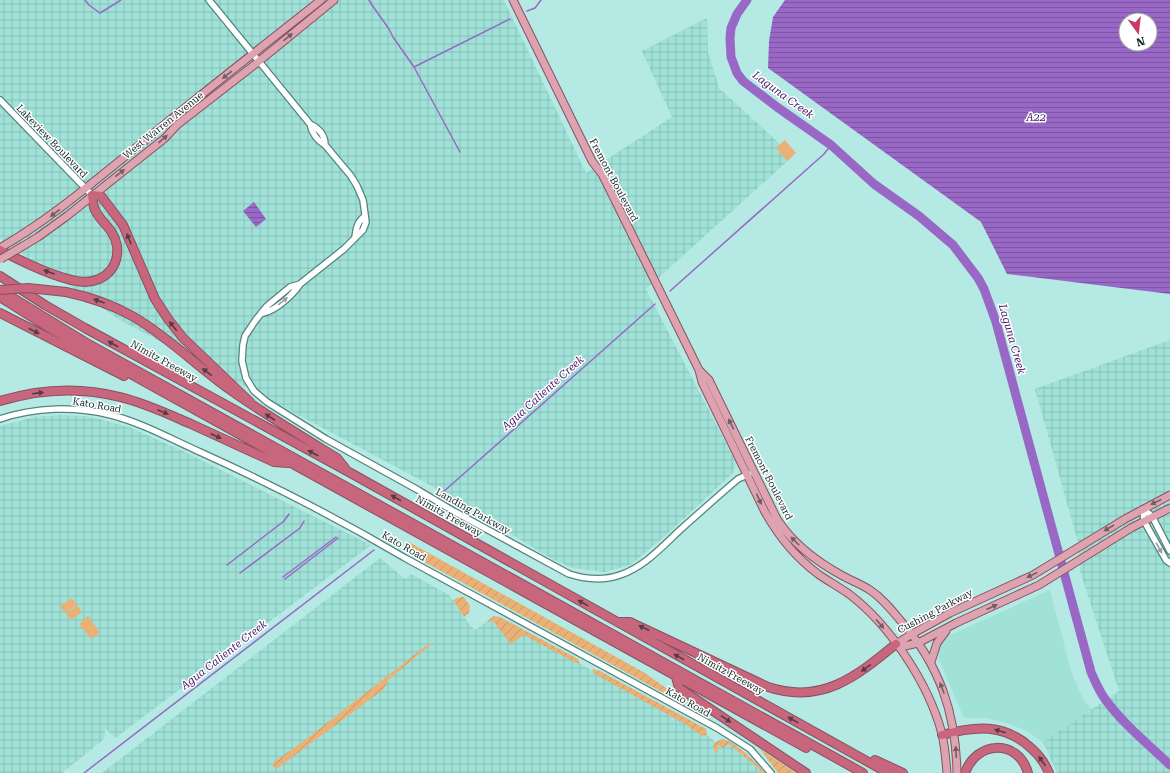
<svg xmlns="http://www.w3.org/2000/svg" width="1170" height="773" font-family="'Roboto Serif',serif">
<defs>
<pattern id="industrial-grid" width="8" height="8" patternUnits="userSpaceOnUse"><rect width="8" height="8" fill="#a0e1d8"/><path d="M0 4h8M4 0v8" fill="none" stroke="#89c1b9"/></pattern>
<pattern id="garden-furrows" width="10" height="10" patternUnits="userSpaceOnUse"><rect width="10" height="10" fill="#eab176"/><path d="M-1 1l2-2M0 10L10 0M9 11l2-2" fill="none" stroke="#c89866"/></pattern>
<pattern id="water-rules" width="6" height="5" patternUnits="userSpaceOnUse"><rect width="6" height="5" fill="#9968c7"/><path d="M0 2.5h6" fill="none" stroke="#7c56a1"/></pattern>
</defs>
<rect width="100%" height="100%" fill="#b4eae3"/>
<path fill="#a0e1d8" d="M1050,590L1071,671L1084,701L1092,709L1043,742L1025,730L1006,723L987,718H964L939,660L938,653L941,645L946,637Z"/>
<path fill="url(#industrial-grid)" d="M0,0H504L586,173L672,117L642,51L707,18L708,52L719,88L793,156L646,289L736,463L733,473L665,536L630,565L605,572L573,568L554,560L428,484L120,320L0,239Z
M1170,340V773H1057L1043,742L1119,691L1080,571L1078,542L1035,389Z
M60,415L83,416L95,418L129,427L185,452L371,545L115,738L105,728V734L103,740L62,773H0V426L35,417Z
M380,558L405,579L411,574L449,595L469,624L475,630L492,618L699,726V729L722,747L730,741L758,764L765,773H102Z"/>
<path fill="url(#garden-furrows)" d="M407,541L645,673L704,715L419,559Z
M460,597H464L470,606L469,613L464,617L453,600Z
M494,616L500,617L578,659L580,664L574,662L524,635L511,644L492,620L488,622L487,621L491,618Z
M434,642L388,680L384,689L279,767L276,769L273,766L274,762L305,740L427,645Z
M592,669L600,671L706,729L707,735L702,736L685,724L593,673Z
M723,739C736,742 756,762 765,773H762L757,767L729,744L723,748L718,745V751L716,753L713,747C715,742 718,740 723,739Z
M760,749L796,773H778Z"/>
<path fill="#eab176" d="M785,140L796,153L787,161L776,148Z
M72,598L77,605L65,613L60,606Z
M77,605L82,612L71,620L66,614Z
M88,616L100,632L91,639L79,624Z"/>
<path fill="url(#water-rules)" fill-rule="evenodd" d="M785,0H1170V294L1007,274L981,222L768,68L769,41L773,17ZM1126,20H1150V44H1126Z
M254,202L266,219L256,227L243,211Z"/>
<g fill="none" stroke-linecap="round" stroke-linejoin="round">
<path stroke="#9968c7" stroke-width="1.5" d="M85,0L89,5L100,13L121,0
M369,0L372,5L389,29L393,37L414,67L510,19
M527,11L535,8L541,0
M414,67L460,152
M670,291L824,154L831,145
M442,493L655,304
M227,565L284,521L289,514
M240,573L300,528L304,521
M283,577L336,537
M285,579L338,538
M84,773L374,550"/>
<path stroke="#9968c7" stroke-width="9" d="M747,0L737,14L731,28L730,38L731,57L737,73L743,81L777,107L831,145L874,184L919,216L953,245L978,278L984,289L996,322L1091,672C1095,681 1099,691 1105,699C1123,724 1148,744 1170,765"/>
<defs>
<path id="minor" d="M209,0L310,124C318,128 325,135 325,145
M0,100L92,195
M355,238C356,229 357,222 364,217
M300,284L290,287L267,306L255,321L245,336L243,345L242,361L246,378L254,391L267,402L326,439L418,490L455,512L569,574C585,579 603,581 620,575C644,567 662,547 680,530C699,513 718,496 738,479L749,474
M263,313C275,311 293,295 300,284L344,249L363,230L366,222L363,200L357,186L351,176L325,145C316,140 312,133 310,124
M0,419C35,407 75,406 111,415C142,423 171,439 200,452C271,484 339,519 405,558L717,728L750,749L771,773
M1143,509L1144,521L1166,560L1170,563
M1143,509L1152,516L1170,551"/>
<path id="major" d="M513,0L592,161L602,174L699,370L702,382L765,512C779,537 795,557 818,574C828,581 839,587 849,594C890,625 929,684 942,734C945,747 946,760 947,773
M23,246L38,237L67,216L165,138L177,125L258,62L334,0
M0,248C54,217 100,176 148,138C205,91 263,46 321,0
M699,370L709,380L777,519C793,544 817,562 843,576C852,581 861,584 870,590C882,598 891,609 900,620C940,665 956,714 957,773
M896,644L912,634L950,613L1033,575L1125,519L1170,495
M896,644L905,646L918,643L956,623L1039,585L1131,528L1170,508
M931,662L937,643L946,631"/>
<path id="highway" d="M0,250C21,261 62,281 85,282C94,282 104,278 110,271C116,264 118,255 117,246C114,228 101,223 95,210C93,206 93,200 92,195L101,196L123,225L155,299L168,319L183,338L250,402
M0,276L45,305L85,328L347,471L888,773
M0,290L85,342L863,773
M66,292C90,297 113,305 134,317C168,337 197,366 229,389C264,414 301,436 337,458L345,468
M0,297L56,332L143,381L806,748
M0,313L124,376
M0,401C39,389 81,387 120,397C145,403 168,414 191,424C219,437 246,449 274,462L288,463
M617,622H630L768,687C822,705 857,676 896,644
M676,677L679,688L806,773
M942,735C975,726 1004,723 1031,748C1039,755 1045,763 1049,773
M875,760L903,773
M965,773C976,741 1018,738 1028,773"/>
</defs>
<use href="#minor" stroke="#52857f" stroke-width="8"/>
<use href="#major" stroke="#88515f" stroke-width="9"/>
<use href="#highway" stroke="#88515f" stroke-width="10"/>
<use href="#minor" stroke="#fff" stroke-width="5.5"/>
<use href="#major" stroke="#dda3b1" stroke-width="7"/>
<use href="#highway" stroke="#c7667d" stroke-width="8"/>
<defs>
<path id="major-bridge" d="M1,259L23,246"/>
<path id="highway-bridge" d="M0,290L28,288L66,292"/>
</defs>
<use href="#major-bridge" stroke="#88515f" stroke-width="9" stroke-linecap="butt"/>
<use href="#highway-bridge" stroke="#88515f" stroke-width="10" stroke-linecap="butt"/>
<use href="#major-bridge" stroke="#dda3b1" stroke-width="7"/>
<use href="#highway-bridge" stroke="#c7667d" stroke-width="8"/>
</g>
<defs><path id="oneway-solid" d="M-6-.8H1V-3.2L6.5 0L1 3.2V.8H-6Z"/></defs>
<g fill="#6e6065">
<use href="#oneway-solid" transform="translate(288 37) rotate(-39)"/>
<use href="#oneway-solid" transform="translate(227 75) rotate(141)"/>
<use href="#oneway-solid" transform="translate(163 139) rotate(-41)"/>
<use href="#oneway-solid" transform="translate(120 173) rotate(-38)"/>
<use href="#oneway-solid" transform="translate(55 213) rotate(143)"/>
<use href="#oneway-solid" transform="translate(731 424) rotate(-116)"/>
<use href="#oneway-solid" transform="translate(759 499) rotate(65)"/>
<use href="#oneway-solid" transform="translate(1156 502) rotate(154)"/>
<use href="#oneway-solid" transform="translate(1109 528) rotate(149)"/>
<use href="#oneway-solid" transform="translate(795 541) rotate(-135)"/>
<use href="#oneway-solid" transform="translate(1032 575) rotate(154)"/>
<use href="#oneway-solid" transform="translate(992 607) rotate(-24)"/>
<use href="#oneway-solid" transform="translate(880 624) rotate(49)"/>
<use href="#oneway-solid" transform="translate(942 688) rotate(-111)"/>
<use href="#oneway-solid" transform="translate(956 752) rotate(-93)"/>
</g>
<g fill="#523e44">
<use href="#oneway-solid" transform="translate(129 239) rotate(-113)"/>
<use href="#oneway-solid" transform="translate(49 272) rotate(-160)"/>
<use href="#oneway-solid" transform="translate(99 301) rotate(-160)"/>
<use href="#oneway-solid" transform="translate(173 326) rotate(-129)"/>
<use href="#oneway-solid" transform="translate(34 331) rotate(27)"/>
<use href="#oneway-solid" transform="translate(113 344) rotate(-151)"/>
<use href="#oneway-solid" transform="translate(207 372) rotate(-142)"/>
<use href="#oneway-solid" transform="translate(38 393) rotate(-7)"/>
<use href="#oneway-solid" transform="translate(163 412) rotate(22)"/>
<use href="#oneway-solid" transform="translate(270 417) rotate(-147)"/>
<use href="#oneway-solid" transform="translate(216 436) rotate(24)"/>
<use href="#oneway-solid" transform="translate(313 453) rotate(-152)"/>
<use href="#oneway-solid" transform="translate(396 498) rotate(-151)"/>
<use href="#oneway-solid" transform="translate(583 603) rotate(-151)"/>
<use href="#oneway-solid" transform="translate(644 628) rotate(-156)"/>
<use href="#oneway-solid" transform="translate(679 657) rotate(-151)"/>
<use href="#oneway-solid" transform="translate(866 668) rotate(144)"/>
<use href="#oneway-solid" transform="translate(726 719) rotate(34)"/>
<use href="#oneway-solid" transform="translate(793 720) rotate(-151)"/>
<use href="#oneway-solid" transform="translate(1000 731) rotate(-164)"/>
<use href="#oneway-solid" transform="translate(1042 761) rotate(-126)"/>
</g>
<g fill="#959f9d">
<use href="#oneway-solid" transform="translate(283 301) rotate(-39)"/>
<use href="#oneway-solid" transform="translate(1159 548) rotate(61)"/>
</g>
<g text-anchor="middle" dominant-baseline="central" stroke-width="3" stroke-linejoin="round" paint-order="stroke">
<g font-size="10" fill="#132926" stroke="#fff">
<text transform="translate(163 125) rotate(-39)">West Warren Avenue</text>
<text transform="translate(52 141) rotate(46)">Lakeview Boulevard</text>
<text transform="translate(614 180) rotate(62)">Fremont Boulevard</text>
<text transform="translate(164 361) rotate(29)">Nimitz Freeway</text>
<text transform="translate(97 405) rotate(10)">Kato Road</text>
<text transform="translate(769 478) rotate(63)">Fremont Boulevard</text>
<text transform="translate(473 511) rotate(29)">Landing Parkway</text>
<text transform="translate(449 516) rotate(29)">Nimitz Freeway</text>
<text transform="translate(404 546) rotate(30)">Kato Road</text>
<text transform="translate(935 611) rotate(-28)">Cushing Parkway</text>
<text transform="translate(731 674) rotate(29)">Nimitz Freeway</text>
<text transform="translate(688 702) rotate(29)">Kato Road</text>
</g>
<g font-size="11" font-style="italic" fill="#48156c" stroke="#fff">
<text transform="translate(783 95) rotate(36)">Laguna Creek</text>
<text x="1036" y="117">A22</text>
<text transform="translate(1012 339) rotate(74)">Laguna Creek</text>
<text transform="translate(543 393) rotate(-42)">Agua Caliente Creek</text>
<text transform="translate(224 655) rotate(-38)">Agua Caliente Creek</text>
</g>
</g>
<g transform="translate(1138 32) rotate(165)"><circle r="19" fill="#ffffff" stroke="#a1a9a8"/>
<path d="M0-3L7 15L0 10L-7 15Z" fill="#c93b67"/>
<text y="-6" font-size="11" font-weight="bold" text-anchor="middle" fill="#132926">N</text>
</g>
</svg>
